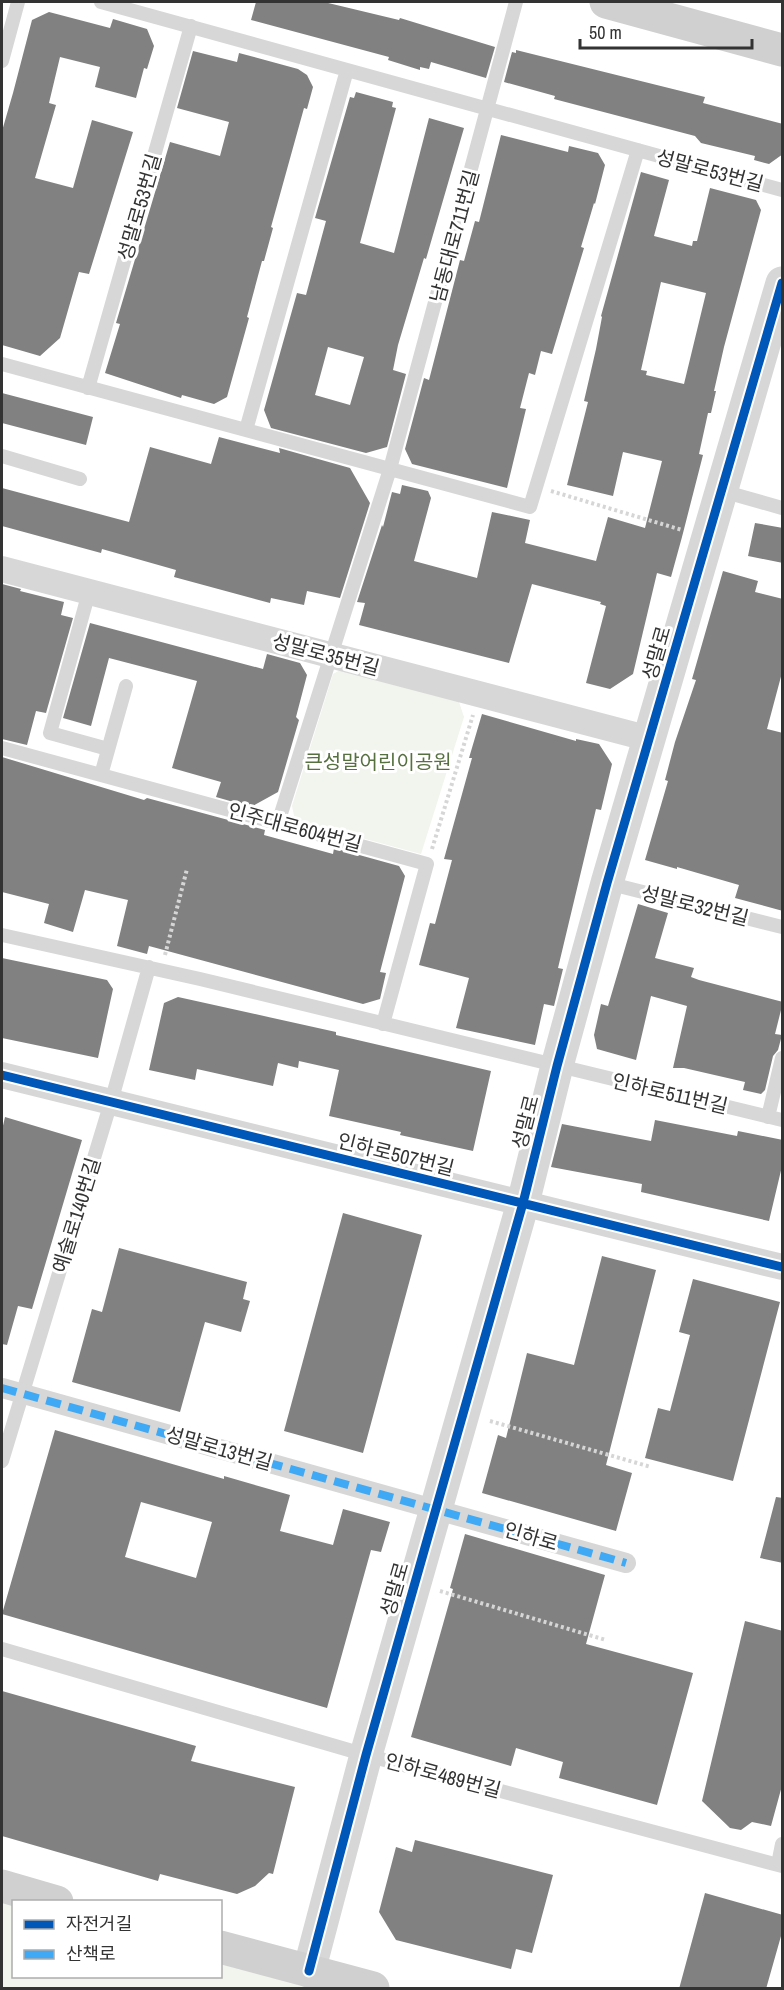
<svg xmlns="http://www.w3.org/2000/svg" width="784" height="1990" font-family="'Archivo Narrow','Noto Sans KR',sans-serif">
<rect width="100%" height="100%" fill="#fff"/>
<path fill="#f1f5ed" d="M346,667L458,699L464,717L421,854L295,820L292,806L333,674Z
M2,1886L14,1902V1976H220L221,1947L373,1988H2Z"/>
<path fill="#818181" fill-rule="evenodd" d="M256,2H324L399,20L400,18L495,47L486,78L431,62L429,69L420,67V70L388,60L389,57L251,20Z
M49,12L110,28L113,19L147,29L154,46L147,69L144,68L136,98L95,87L100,67L60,57L49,103L56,105L35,178L73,188L92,120L133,132L89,274L79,272L60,338L40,356L2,345V131L13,93L32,20Z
M516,50L705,97L703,103L783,124V154L769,164L754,160L755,156L701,143L695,136L554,99L555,96L504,82L512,52L516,53Z
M193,51L237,62L239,53L298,69L307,75L313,87L307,109L304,108L271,227L273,228L264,261H262L247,317L249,318L227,397L214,404L182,395L181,398L105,373L120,324L116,323L170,142L220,156L229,122L177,108Z
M356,92L393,102L392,107L396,108L360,243L394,253L429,118L464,128L426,259L424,258L398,345L393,370L406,374L387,447L366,453L271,428L264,410L297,293L306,295L326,221L315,218L350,97L354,98ZM328,347L364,357L350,405L315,395Z
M501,135L568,152L569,146L598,153L605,165L595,204L594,203L581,247L584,248L552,354L541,351L535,375L529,373L520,408L526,409L507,488L412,464L405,449L424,378L429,380L460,260L464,261L475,221L479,222Z
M641,172L669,180L654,236L692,246L693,241H697L710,188L756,200L761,210L724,347L714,391H716L711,413H708L699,454L703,455L682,537L671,577L657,573L633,674L610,689L586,683L606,606L600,604L601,602L532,584L509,663L359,625L365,603L357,602L382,525L383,527L392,492L400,494L402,485L428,491L431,498L414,561L477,578L492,512L530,520L525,543L596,561L608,517L645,528L662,461L623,452L613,496L567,485L588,402L584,401L596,349L602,317L601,316ZM661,282L706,293L684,384L646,375L647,371L641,370Z
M2,393L93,417L86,445L2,423Z
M219,437L280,453L279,448L350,468L370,503L340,598L307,591L304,605L271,598L270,603L174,577L176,570L102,549L101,553L2,526V488L129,522L150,447L211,464Z
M755,523L783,528V563L748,556Z
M723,571L758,581L755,592L783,599V669L767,729L783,733V911L735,898L739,885L677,867V869L645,860L668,781L665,780L675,742L696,680L692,679Z
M2,584L21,589L20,591L64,602L61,615L73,618L46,713L36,711L27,745L2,739Z
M90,623L263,669L267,654L300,663L307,675L296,717L299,720L278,792L251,807L216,797L221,782L172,768L197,681L109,658L91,726L63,718Z
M482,714L576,741V739L599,744L612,764L601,810L596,809L558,968L563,969L554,1006L544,1004L535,1045L456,1028L469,978L419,965L430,923L435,924L452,860L444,859L472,758H469Z
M2,757L144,800L147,798L265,830L264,835L333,854L334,848L399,866L405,876L380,972L386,973L380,999L363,1004L149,946L147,954L117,946L128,900L85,890L73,932L44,923L49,904L2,892Z
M638,904L668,913L655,958L694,968L691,977L699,980L783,1002L775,1034L782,1035L778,1050L773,1056L765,1090L761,1094L743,1090L745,1082L684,1068H673L687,1006L651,996L636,1060L597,1049L594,1035L601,1004L608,1006Z
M2,958L107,980L113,989L98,1058L2,1038Z
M178,997L336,1032V1035L491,1071L473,1151L400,1135L401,1132L329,1116L339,1070L299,1061L298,1068L278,1063L273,1086L197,1069L195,1080L149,1070L164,1003Z
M5,1117L82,1140L32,1309L18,1306L7,1345L2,1344V1130Z
M655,1120L737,1136L738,1131L783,1140V1162L769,1221L641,1192L642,1184L551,1167L562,1124L651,1141Z
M343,1213L422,1235L363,1453L284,1431Z
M119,1248L247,1282L243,1299L250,1301L241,1332L205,1322L180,1412L72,1382L92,1309L102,1312Z
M602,1256L656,1270L606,1465L632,1473L616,1531L482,1493L498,1435L506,1438L527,1353L574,1365Z
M693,1279L780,1302L733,1481L645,1458L658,1408L670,1411L690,1335L679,1332Z
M55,1430L224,1479V1476L290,1495L280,1531L333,1545L343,1509L390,1522L381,1552L371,1550L327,1708L2,1614ZM141,1502L212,1522L196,1578L125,1557Z
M776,1497L783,1498V1563L760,1558Z
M465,1534L605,1575L586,1644L693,1673L657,1805L559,1778L563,1762L516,1748L511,1766L411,1737L453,1589L450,1588Z
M745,1621L783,1631V1782L771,1826L752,1822L741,1830L730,1828L702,1801Z
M2,1691L196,1746L191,1761L295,1787L273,1874L269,1873L255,1886L237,1894L160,1874L158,1881L2,1836Z
M415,1840L553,1875L532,1953L516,1949L511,1969L396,1940L379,1912L396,1847L412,1852Z
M705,1893L783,1915V1929L766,1989H679Z"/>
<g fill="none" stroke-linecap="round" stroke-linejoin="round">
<path stroke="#d6d6d6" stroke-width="4" stroke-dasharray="3 3" stroke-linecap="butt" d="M551,491L682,530
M432,849L473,715
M165,955L187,869
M490,1421L651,1467
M440,1591L606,1640"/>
<path stroke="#d7d7d7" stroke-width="14" d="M101,2L782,190
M2,61L18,2
M2,364L530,507L638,150
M88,388L191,26
M246,430L347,70
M2,456L80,479
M722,491L782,508
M89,592L50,733L108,749
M2,748L427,864L383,1024
M101,775L126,686
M278,823L390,469L516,2
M607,883L782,927
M2,935L200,979L782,1120
M768,1117L782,1058
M2,1461L111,1102L149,967
M2,1649L366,1755L782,1866
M778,1864L782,1844"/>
<path stroke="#d7d7d7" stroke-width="20" d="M2,1388L626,1563"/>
<path stroke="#d7d7d7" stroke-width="26" d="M2,569L650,739
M2,1075L782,1267"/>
<path stroke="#d7d7d7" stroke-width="33" d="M309,1971L366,1755L523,1203L557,1066L607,883L782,283"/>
<path stroke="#d0d0d0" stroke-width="33" d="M606,2L782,50
M2,1886L57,1902
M220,1947L373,1988"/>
<path stroke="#3fa9f5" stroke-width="8" stroke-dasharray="15 8" stroke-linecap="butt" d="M2,1388L626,1563"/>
<defs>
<path id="cycleway" d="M2,1075L782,1267
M309,1971L366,1755L523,1203L557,1066L607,883L782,283"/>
</defs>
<use href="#cycleway" stroke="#fff" stroke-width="13"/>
<use href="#cycleway" stroke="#0057b8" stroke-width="9"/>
</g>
<g text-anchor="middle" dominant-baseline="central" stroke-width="6" stroke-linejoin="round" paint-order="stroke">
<g font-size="20" fill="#333" stroke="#fff">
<text transform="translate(710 170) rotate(15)">성말로53번길</text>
<text transform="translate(139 207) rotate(-74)">성말로53번길</text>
<text transform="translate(454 236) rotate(-75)">남동대로711번길</text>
<text transform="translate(656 653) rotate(-74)">성말로</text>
<text transform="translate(326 654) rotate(15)">성말로35번길</text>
<text transform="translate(295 827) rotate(15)">인주대로604번길</text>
<text transform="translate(695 905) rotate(14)">성말로32번길</text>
<text transform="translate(670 1093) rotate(13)">인하로511번길</text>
<text transform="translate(525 1122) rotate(-76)">성말로</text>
<text transform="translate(396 1154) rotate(14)">인하로507번길</text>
<text transform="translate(76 1215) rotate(-73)">예술로140번길</text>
<text transform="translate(219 1448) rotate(16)">성말로13번길</text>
<text transform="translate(531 1536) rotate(16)">인하로</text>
<text transform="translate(394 1589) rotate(-74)">성말로</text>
<text transform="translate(443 1775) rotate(15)">인하로489번길</text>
</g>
<g font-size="20" fill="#56703f" stroke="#fff">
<text x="378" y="761">큰성말어린이공원</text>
</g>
</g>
<rect width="784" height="1990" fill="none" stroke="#333333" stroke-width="6"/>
<rect x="12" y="1900" width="210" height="78" fill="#ffffff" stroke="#adadad" stroke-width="1.5"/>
<rect x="24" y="1920" width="30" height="9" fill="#0057b8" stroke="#adadad" stroke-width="1.5"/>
<text x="66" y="1930" font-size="18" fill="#333333">자전거길</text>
<rect x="24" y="1950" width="30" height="9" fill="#3fa9f5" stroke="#adadad" stroke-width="1.5"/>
<text x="66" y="1960" font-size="18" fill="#333333">산책로</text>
<path d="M580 39v9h172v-9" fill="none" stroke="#333333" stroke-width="3"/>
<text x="589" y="39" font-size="18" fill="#333333" stroke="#ffffff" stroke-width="4.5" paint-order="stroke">50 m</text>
</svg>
